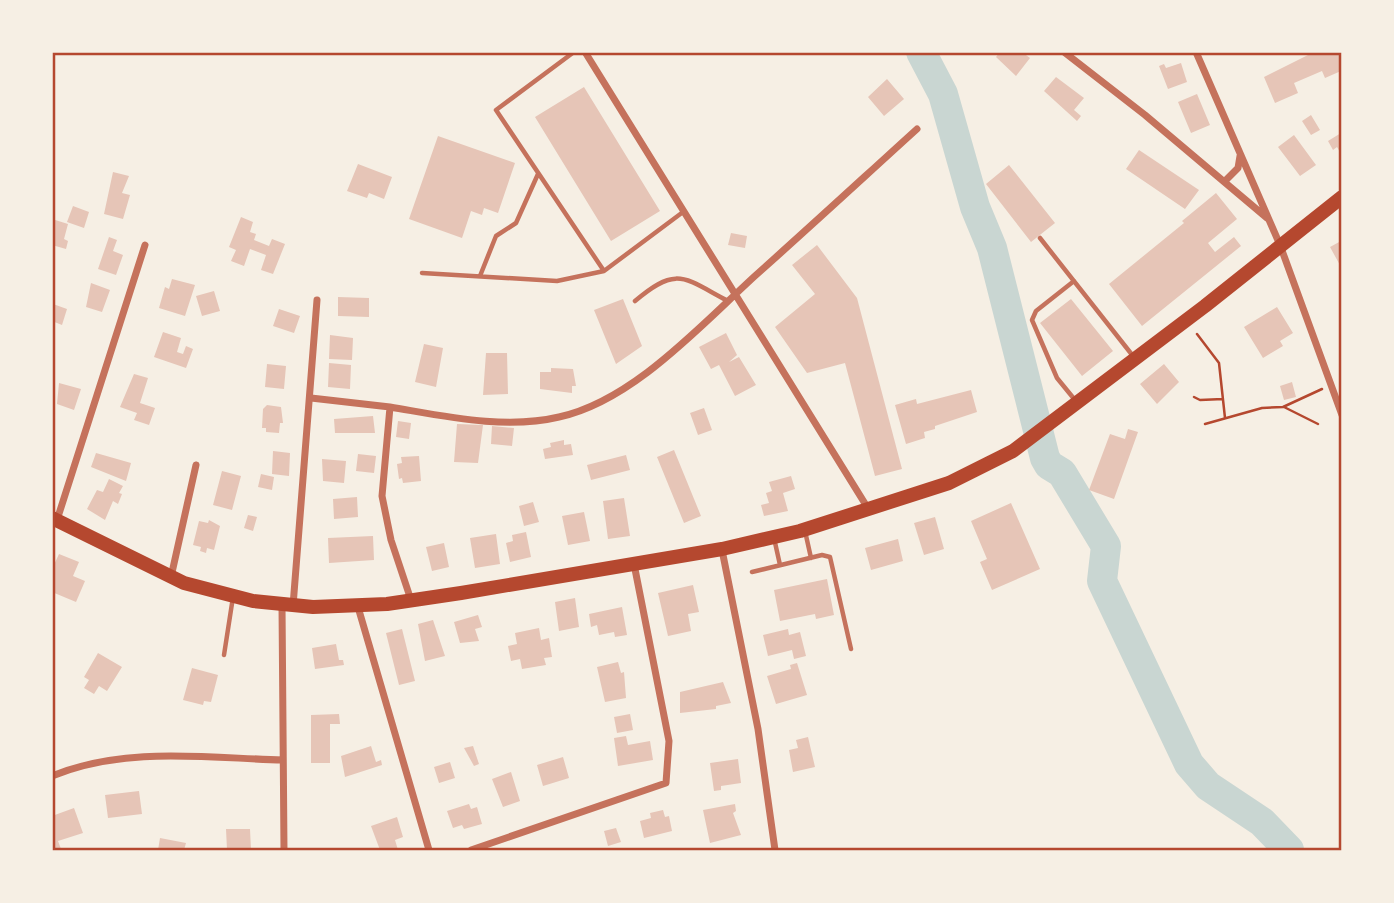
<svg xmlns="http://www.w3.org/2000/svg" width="1394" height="903" font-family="Barlow,sans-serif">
<rect width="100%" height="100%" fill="#f6efe4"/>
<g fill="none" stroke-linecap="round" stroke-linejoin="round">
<path stroke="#c9d6d2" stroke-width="30" d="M921,52L943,94L975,207L992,248L1045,458L1049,465L1062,473L1106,546L1102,581L1189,764L1208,786L1262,822L1289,850"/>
</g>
<path fill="#e6c5b7" d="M1000,52H1022L1030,58L1016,76L996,57Z
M1314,52H1341V71L1325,78L1322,71L1294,83L1298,93L1275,103L1264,77Z
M1181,63L1187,82L1168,89L1159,66L1164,64L1166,68Z
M1056,77L1084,98L1074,110L1081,116L1077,121L1044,91Z
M887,79L904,99L884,116L868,97Z
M584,87L660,211L611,241L535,117Z
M1197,94L1210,125L1191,133L1178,102Z
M1311,115L1320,130L1311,135L1302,121Z
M1341,133V154L1337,147L1333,150L1328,141Z
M1294,135L1316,165L1300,176L1278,147Z
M438,136L515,163L498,213L484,208L482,215L471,211L462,238L409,219Z
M1139,150L1199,190L1185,209L1126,169Z
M358,164L392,177L384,199L369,193L367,198L347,191Z
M1009,165L1055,223L1031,242L986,184Z
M113,172L129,176L122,193L130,195L123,219L104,214Z
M1216,193L1237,219L1208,243L1215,252L1234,237L1241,246L1142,326L1109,284L1184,223L1182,221Z
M73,206L89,212L84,228L67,222Z
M241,217L253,222L250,232L256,234L254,240L269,246L272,239L285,244L273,274L261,270L266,255L250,249L244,266L231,261L236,250L229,247Z
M52,219L68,224L64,239L68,241L66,249L52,245Z
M731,233L747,236L745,248L728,245Z
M109,237L117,240L113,251L123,255L116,275L98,269Z
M1341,241V267L1330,247Z
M817,245L857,298L902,469L875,476L845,363L807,373L775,327L815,294L792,265Z
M172,279L195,285L185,316L159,308L165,287L169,289Z
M91,283L110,290L102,312L86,307Z
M214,291L220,311L202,316L196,296Z
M338,297L369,298V317L338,316Z
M623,299L642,346L616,364L594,310Z
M1071,299L1113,351L1082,376L1040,323Z
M53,304L67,309L62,325L52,321Z
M1277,307L1293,333L1280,341L1283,346L1263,358L1244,327Z
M279,309L300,316L294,333L273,326Z
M163,332L181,338L177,352L183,354L186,346L193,349L186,368L154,357Z
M726,333L737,355L729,362L739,357L756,385L735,396L719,365L711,369L699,347Z
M330,335L353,338L352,360L329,359Z
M424,344L443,348L436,387L415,382Z
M486,353H507L508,394L483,395Z
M329,363L351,365L350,389L328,387Z
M267,364L286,366L284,389L265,387Z
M1164,364L1179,382L1157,404L1140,384Z
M551,368L573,369L576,386H572V393L540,389V372H551Z
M134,374L148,378L140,403L155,408L149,425L134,420L137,413L120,407Z
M1292,382L1296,397L1284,400L1280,386Z
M59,383L81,389L74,410L57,404Z
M971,390L977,412L935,426V429L924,432L925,438L906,444L895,405L916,399L917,404Z
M267,405L281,407L283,423H280L279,433L266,432V428H262L263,409Z
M704,408L712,430L698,435L690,413Z
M373,416L375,433H335L334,419Z
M398,421L411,423L409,439L396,437Z
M457,424L483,425L478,463L454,462Z
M492,426L514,428L512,446L491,444Z
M1128,429L1138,432L1114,499L1089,490L1110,434L1125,439Z
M564,440V445L571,444L573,455L545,459L543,449L551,447L550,443Z
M674,450L701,516L684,523L657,457Z
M273,451L290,453L289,476L272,474Z
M96,453L131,463L126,481L91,467Z
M358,454L376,456L374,473L356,471Z
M626,455L630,470L591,480L587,465Z
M419,456L421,481L403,483L402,478L399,479L397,464L402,463L401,457Z
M322,459L346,461L344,483L323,481Z
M222,471L241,476L232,510L213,505Z
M261,474L274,477L272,490L258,487Z
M791,476L795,489L783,493L788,511L764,516L761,505L769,503L766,493L772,491L769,482Z
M109,479L123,486L119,493L122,494L118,504L113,501L105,520L87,509L97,490L103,492Z
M357,497L358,517L334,519L333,499Z
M624,498L630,536L608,539L603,501Z
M533,502L539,522L524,526L519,506Z
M1011,503L1040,569L992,590L980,562L987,559L971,521Z
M584,512L590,541L568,545L562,516Z
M248,515L257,517L253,531L244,528Z
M935,517L944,549L924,555L914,523Z
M209,520L220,526L214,550L207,548L206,553L200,551L201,547L193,545L199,521L208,523Z
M526,532L531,557L510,562L506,543L513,541L512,535Z
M496,534L500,564L475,568L470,538Z
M373,536L374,560L329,563L328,538Z
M898,539L903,561L871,570L865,548Z
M444,543L449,567L432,571L426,547Z
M59,554L79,562L73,576L85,581L76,602L52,592V569Z
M827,579L834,615L816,619L815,614L780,621L774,590Z
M693,585L699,612L688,614L691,631L668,636L658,593Z
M575,598L579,627L559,631L555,602Z
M622,607L627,635L615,637L614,632L599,635L597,625L591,627L589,614Z
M478,615L482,627L475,629L479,641L460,643L454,622Z
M433,620L445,656L425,661L418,624Z
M539,628L541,640L549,638L552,657L544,658L546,665L522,669L520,659L511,661L508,646L517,644L515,633Z
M402,629L415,681L399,685L386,633Z
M788,629L789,635L800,632L806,656L794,659L792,650L768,656L763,635Z
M336,644L339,660H343L344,665L315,669L312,648Z
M98,653L122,667L107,691L99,686L94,694L84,688L89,680L84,677Z
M618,662L621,673L624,672L626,698L605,702L597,667Z
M797,663L807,695L776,704L767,676L791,669L790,665Z
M192,668L218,675L211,702L204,701L203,705L183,700Z
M723,682L731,703L716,706V709L680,713V692Z
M339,714L340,724H330V763H311V715Z
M630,714L633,730L617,733L614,717Z
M626,736L628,745L650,741L653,760L618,766L614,738Z
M808,737L815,767L793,772L789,750L798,748L796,740Z
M371,746L376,762L381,760L382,765L345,777L341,756Z
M473,746L479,764L474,766L464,748Z
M563,757L569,778L543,786L537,765Z
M738,759L741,783L721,786V790L714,791L710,763Z
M450,762L455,778L439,783L434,767Z
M511,772L520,801L503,807L492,779Z
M139,791L142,814L108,818L105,795Z
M469,804L471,809L477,807L482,824L464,829L462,825L453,828L447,811Z
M735,804L736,811L733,813L741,835L710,843L703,810Z
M74,808L83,833L58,841L61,849L52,850V816Z
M663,810L665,817L669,816L672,831L644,838L640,821L651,818L650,813Z
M397,817L403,837L395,840L398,850H380L371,826Z
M616,828L621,842L608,846L604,831Z
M226,829H250L251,850H227Z
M160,838L186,843L184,850H158Z"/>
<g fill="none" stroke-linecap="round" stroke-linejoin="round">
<path stroke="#b5482f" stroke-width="2.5" d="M1197,334L1219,363L1225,418
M1194,397L1200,400L1223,399
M1284,407L1318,424
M1205,424L1262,408L1283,407L1322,389"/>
<path stroke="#c5725c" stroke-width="4.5" d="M574,52L496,110L604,271
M1040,238L1133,356
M422,273L557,281L604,271L683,212
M480,276L496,236L516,223L538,174
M1074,281L1036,311L1032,320L1057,378L1075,400
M635,301C677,265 684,278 728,301
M805,531L811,558
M774,538L780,565
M752,572L822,555L830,557L851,649
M224,655L233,597"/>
<path stroke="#c5725c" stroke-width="7" d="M585,52L869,510
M1064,52L1145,115L1267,218
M1196,52L1280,245L1342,415
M1225,181L1238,168L1240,156
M311,398L390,407L382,496L391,540L411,600
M390,407C444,416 505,430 559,417C633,401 701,325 756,275C810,227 863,178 917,129
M57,520L145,245
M722,550L758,729L775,850
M171,577L196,465
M282,605L284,850
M293,606L317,300
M358,607L429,850
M52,776C125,746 206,758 283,760
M471,850L666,783L669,741L634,564"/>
<path stroke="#b5482f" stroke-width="14" d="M52,518L184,583L253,601L313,607L387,604L461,593L722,549L800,531L949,483L1013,451L1205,306L1342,197"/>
</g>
<rect width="1394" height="903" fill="none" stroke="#f6efe4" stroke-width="108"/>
<rect x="54" y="54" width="1286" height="795" fill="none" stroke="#b5482f" stroke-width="2.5"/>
</svg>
